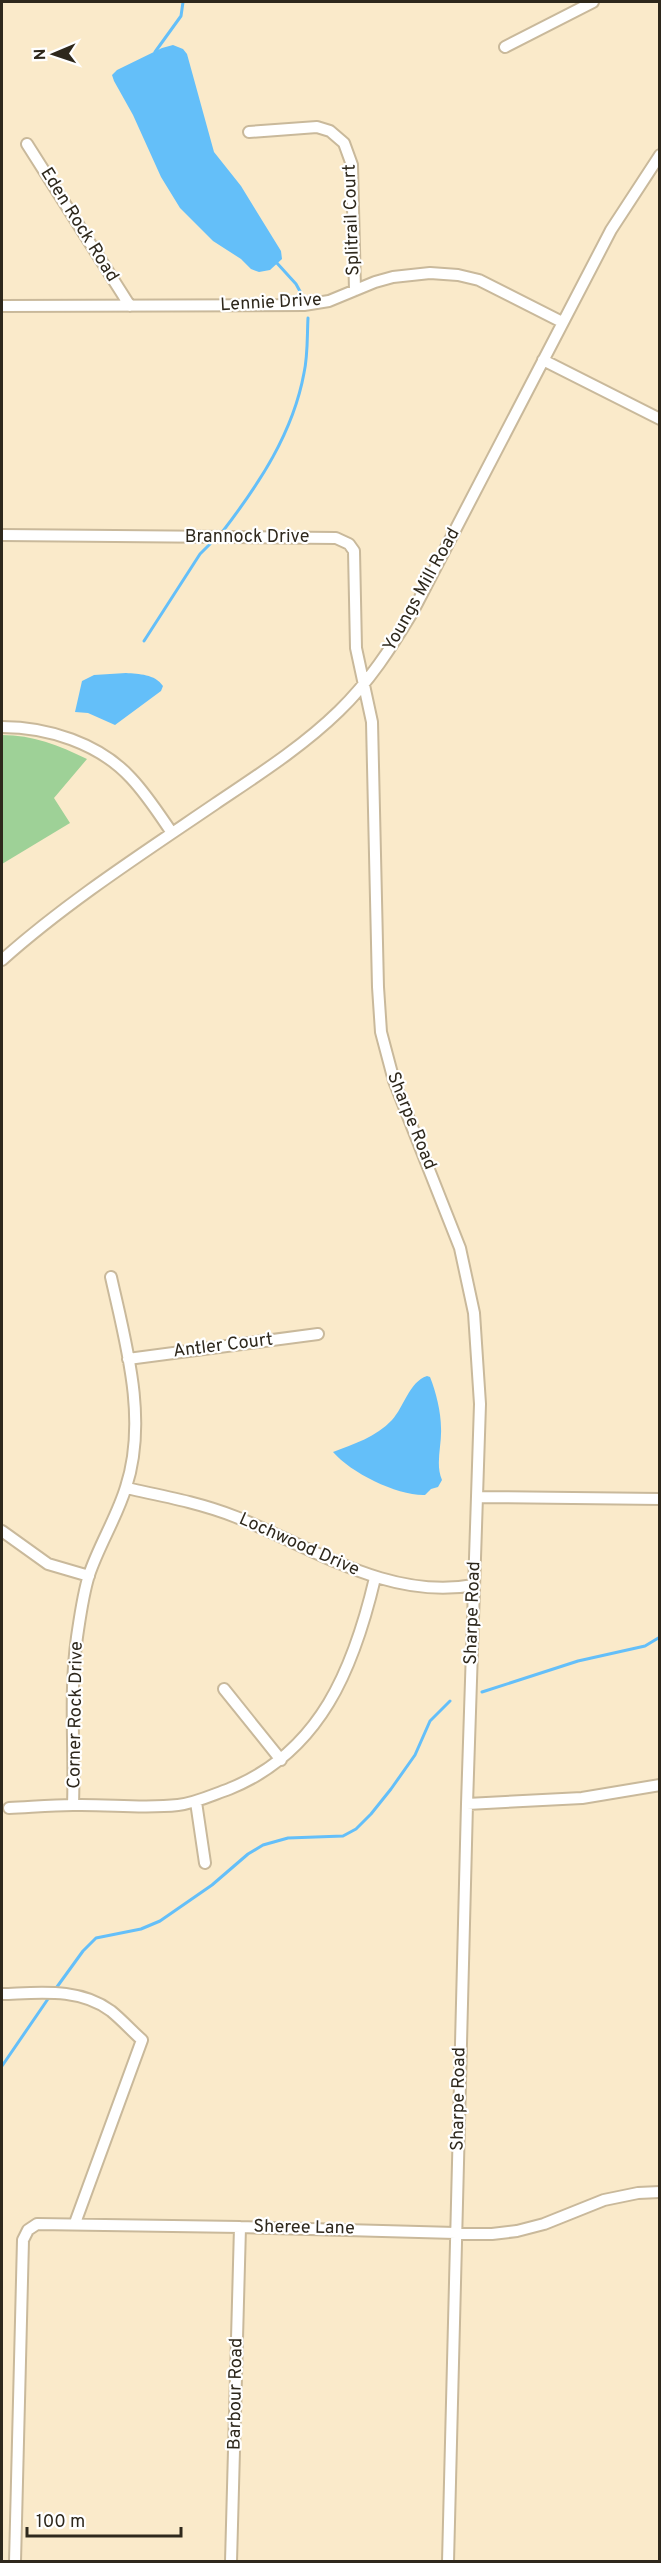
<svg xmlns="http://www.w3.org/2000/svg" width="661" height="2563" font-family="Overpass,sans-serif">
<rect width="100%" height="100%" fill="#faeaca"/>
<path fill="#9ed197" d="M2,735C33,735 58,745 87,759L54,798L70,823L2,864Z"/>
<path fill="#64bff9" d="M173,45L183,49L187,54L214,152L241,186L281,251L282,259L270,270L259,272L251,269L241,259L213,241L180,208L161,177L133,115L114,81L112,75L117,70L162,48Z
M126,673C139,674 155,674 163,686L161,691L115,725L88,713L75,712L82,681L94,675Z
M427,1376L430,1377C436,1392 441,1412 441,1428C442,1445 435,1464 442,1480L438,1487L431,1489L425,1495C398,1496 351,1473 333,1452C354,1444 376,1437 392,1420C404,1407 409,1382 427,1376Z"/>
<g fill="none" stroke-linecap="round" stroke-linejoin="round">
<path stroke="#64bff9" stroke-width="3" d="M156,54L155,52L181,16L183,2
M276,262L296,284L302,295
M223,531C259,484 293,433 304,373C308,355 307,336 308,318
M144,641L200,554L210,544
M482,1692L578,1661L645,1646L660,1637
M54,1991L83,1951L96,1938L141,1929L160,1921L212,1885L248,1854L263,1845L288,1838L343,1836L356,1829L371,1814L391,1789L415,1755L430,1721L450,1701
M2,2066L50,1996"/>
<defs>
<path id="minor" d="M505,47L593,2
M249,132L317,127L330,131L344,143L352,165L355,290
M27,144L130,306
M2,306L304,305L329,301L375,282L393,277L430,273L458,275L479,280L562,322
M543,360L660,419
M2,535L336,538L349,544L354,551L356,648L372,722L378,987L381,1032L394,1081L460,1248L474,1313L480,1404L467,1804L448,2562
M2,727C47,727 99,743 131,778C147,795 159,814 172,833
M2,960C67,902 143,853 215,804C258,775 302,747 339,711C369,682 391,648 412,613L611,230L660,155
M128,1359L318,1334
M126,1488C163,1496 201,1503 236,1517C312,1547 389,1601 474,1585
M477,1497L660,1499
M2,1531L48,1564L89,1576
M224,1689L281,1760
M196,1802L205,1863
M467,1804L582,1798L660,1785
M73,1805C75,1749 69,1693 77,1637C80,1617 83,1594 89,1575C99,1545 117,1517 126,1487C148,1420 126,1344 111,1277
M9,1808C31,1807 52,1805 73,1805C108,1804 143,1809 178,1805C196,1803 212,1795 229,1789C321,1752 354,1667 375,1578
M2,1994C38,1993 79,1987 111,2011C122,2020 132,2031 142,2040L75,2223
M15,2562L23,2240L28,2230L37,2224L240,2227L492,2234L517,2231L544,2224L604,2200L638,2193L660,2192
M231,2562L240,2227"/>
</defs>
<use href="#minor" stroke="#c9b99b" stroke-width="14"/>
<use href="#minor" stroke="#fff" stroke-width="10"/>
</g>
<g text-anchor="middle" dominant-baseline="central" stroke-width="4.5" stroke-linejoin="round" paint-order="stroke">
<g font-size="18" fill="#2e281c" stroke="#fff">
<text transform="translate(352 220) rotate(-92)">Splitrail Court</text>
<text transform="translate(79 225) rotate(58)">Eden Rock Road</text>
<text transform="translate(271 303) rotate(-3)">Lennie Drive</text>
<text x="247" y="537">Brannock Drive</text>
<text transform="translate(422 590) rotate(-61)">Youngs Mill Road</text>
<text transform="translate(411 1121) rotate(68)">Sharpe Road</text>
<text transform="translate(223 1346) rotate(-7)">Antler Court</text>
<text transform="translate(299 1545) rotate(24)">Lochwood Drive</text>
<text transform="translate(473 1613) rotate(-88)">Sharpe Road</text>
<text transform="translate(76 1715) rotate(-89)">Corner Rock Drive</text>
<text transform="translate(459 2099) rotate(-89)">Sharpe Road</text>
<text transform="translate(304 2228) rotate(1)">Sheree Lane</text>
<text transform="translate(236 2394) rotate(-89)">Barbour Road</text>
</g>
</g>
<rect width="661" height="2563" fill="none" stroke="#2e281c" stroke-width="6"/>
<g transform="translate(54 54) rotate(268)" stroke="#ffffff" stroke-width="4.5" paint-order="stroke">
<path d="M0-4.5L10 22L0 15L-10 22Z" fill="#2e281c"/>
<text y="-9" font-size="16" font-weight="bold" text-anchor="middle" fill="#2e281c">N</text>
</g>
<path d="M27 2527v9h154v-9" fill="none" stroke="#2e281c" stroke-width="3"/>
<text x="36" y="2527" font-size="18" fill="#2e281c" stroke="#ffffff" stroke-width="4.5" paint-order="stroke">100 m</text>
</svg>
